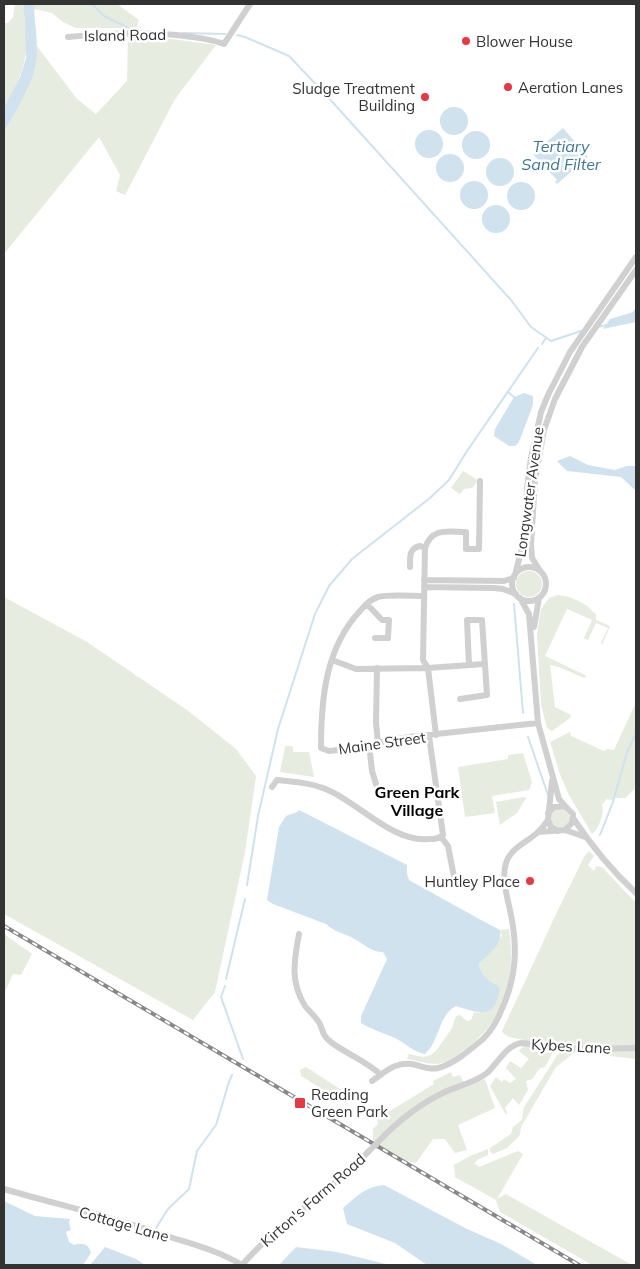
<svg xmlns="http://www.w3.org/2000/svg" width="640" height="1269" font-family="Mulish,sans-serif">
<rect width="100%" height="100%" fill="#fff"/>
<path fill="#e6ecdf" d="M15,4H23L24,7L23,9C33,47 23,75 4,108V23H8L13,17Z
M34,4H117L139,20L136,28H76L63,22L52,13L34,9Z
M128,39H172L216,45L175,99L125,195L116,191L120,175L99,137L4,254V132L27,91L37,53V46L77,99L96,114L127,81Z
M463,471L476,479L477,482L472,488L464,489L460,494L451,488Z
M516 584a13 13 0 1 1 26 0a13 13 0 1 1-26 0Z
M558,595C569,596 578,600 587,606C591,609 592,612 596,614V620L610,626L602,645L601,643L608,628L596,623L588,640L584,638L592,620L567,609L545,656L585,675L586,677L584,678L559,667L550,665L555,707L571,715L570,718L552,731L547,728L541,704L537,634L541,609L549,598Z
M4,597L87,642L187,710L236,749L256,776L245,852L215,992L193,1020L4,914Z
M636,702V785L634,787L635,789L625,798H616L611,800L607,799L602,804C605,813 599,828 592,834L569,795L561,777L550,742L570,732L571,736L604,751L607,749L614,750Z
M287,746H293V752H309L314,777L280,772L285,747Z
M523,753L532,782L529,790L492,796L495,813L465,817L458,767L508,759V755Z
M524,797L526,798L517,813L500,825L496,802Z
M550 818a10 10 0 1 1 20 0a10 10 0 1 1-20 0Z
M589,851L594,856L588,865L594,871L596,866L602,867L636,903V1059L575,1052L556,1067L521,1127L520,1135L507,1148L493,1154L490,1152V1148L511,1134L513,1127L522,1120L524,1107L560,1051L554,1050L545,1067L540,1068L532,1079L526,1081L528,1090L519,1105L513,1098L505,1108L507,1112L506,1115L490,1086L496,1077L502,1082L504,1079L510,1083L516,1079L506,1068L510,1061L521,1068L529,1059L519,1051L528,1041L509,1037L502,1032L503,1029L557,912L584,857Z
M509,929C516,975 506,1018 468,1047C460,1053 452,1060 442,1063C430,1066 418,1060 407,1059L409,1054L423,1057L431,1055L436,1051L452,1028L456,1016L460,1015L467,1021L471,1020L474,1012L479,1013L499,988C489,981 481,976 479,964L502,936L500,930Z
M4,934L32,954L21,975L13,974L4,994Z
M306,1067L340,1089L343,1092L342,1096L339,1098L335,1097L301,1076L300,1070Z
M451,1072L453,1077L460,1075L465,1085L485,1079L495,1108L458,1125L467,1150L455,1153L445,1139H433L416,1163L407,1161L373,1142V1129L378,1124L377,1119L434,1084L433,1081Z
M488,1149V1155L479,1159L474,1163L479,1167L518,1151L523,1154L497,1199L506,1194L632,1265H592L500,1212L496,1200L455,1177L454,1165L470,1156Z"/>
<path fill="#cfe2ee" d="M15,4H34C34,19 37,35 37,50C37,80 18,107 4,132V108L20,77L26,58L25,19L23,9L24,7L23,4Z
M440 121a14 14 0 1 1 28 0a14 14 0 1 1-28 0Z
M563,128L588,157L557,184L555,182L557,180L533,154Z
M415 144a14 14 0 1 1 28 0a14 14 0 1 1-28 0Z
M462 145a14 14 0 1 1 28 0a14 14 0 1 1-28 0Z
M436 168a14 14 0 1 1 28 0a14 14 0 1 1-28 0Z
M486 172a14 14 0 1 1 28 0a14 14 0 1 1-28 0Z
M460 195a14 14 0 1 1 28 0a14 14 0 1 1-28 0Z
M507 196a14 14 0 1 1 28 0a14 14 0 1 1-28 0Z
M482 219a14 14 0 1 1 28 0a14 14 0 1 1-28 0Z
M636,307V322L603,329L610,319L633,312Z
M524,393L533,396V405L519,442L515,446H509L494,436L495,429L514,397Z
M570,456L588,465L615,470L627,466H636V491L621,477L567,471L557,461Z
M299,810L407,865V874L409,880L481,920L500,930C503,944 489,954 479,964C481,976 489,981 499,987C500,994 498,997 496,1003C488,1019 470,1010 456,1006C438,1015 440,1041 425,1054C414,1052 406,1044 397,1039C385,1033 372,1030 361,1023V1016L387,959L383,952C372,953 361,942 351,937C342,933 334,931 326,924L273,904L267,900L279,827L286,816L297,812Z
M384,1185L465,1228L501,1244L537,1265H427L395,1243L347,1224L343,1208C357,1196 365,1187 384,1185Z
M4,1201L35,1216L70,1219L69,1223L71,1230L66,1232L69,1242L74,1245C82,1242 89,1244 91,1253L83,1265H4Z
M105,1247L136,1259L145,1265H90Z
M296,1247L337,1252L390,1265H279Z"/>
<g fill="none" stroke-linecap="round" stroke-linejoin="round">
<path stroke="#cfe2ee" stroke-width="2" d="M92,4L104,16L135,31
M183,33L225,34
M237,35L245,37L289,56L327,96L511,300L531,327L551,341L581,331
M598,327L606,325
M542,344L546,338
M508,392L514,397
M514,604L523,713
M528,737L548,795
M600,835L613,802L627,752L636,734
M247,885L258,816L278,729L315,614L329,586L352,559L430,498L449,480L467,451L538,348
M226,979L245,899
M225,986L221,997L243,1059
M156,1228L168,1209L189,1189L197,1151L216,1125L229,1082L232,1075"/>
<path stroke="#d0d0d0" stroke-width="6" d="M68,37C108,33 146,31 185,36C199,38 211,39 224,44L250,4
M410,567C410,557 409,548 420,546L425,548
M512 584a17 17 0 1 1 34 0a17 17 0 1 1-34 0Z
M541,572L532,558L531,545L535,479L544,430L555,399L582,347L636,270
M515,575L525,536L527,488L531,458L541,412L548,395L570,352L636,257
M424,580L504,581L514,578
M424,587L494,588L503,589L516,594
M424,596C413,596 387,594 378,597C371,599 364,606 360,611C325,648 321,701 321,748L329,751L338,750L409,737L538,723
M520,598L529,614L538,723L559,799L565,806
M367,604L382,620H389L388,638H375
M534,627L539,598
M332,660L356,669L428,668L484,664
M377,668L376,723L378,743
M460,699L487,695L482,620H467L469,665
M436,735L428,668L423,660L425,548C432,527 448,532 466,532V549H479L480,481
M369,744L372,771L376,784
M552,781L548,820L551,827L558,831
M272,787L277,780C295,782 314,783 330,791C359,804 394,843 429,839C434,839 439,839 443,835L429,736
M573,818C591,845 612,871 636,893
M565,830L585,837
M538,832L565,830L572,823L573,814L565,806L554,807L548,813
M441,837L448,846L455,882
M299,934C294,961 290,982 305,1006C309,1011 314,1015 318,1021C324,1029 320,1034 332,1043C347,1054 368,1062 381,1075
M372,1081C386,1071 398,1060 416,1065C424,1067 431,1070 438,1068C454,1064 471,1049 483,1039C491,1031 497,1021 501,1011C516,979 518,949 511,915C508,899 501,879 506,863C511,847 528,842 538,832C542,829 545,824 548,820
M378,1142C398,1121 419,1104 445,1092C458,1086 476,1082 487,1073C497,1064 507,1044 522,1043C530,1043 540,1047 548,1047C577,1050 607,1049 636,1048
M4,1189C59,1205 116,1218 170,1237C195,1245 219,1251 242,1265
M242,1265C279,1222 329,1193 368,1152"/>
<defs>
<path id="rail" d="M4,926L579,1265"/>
</defs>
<use href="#rail" stroke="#888" stroke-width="4"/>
<use href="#rail" stroke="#fff" stroke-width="2" stroke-dasharray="5.5" stroke-linecap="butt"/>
<path stroke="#d0d0d0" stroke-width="6" d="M368,1152L378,1142"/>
</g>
<g fill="#e63946" stroke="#fff" stroke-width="2">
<circle cx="466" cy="41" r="5"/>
<circle cx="508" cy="87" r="5"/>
<circle cx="425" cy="97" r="5"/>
<circle cx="530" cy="881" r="5"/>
<rect x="294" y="1097" width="12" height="12" rx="2.5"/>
</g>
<g text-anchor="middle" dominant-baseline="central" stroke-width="5" stroke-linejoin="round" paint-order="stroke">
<g font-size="15" fill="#333" stroke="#fff">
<text transform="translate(125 35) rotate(-1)">Island Road</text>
<text transform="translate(529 492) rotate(-82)">Longwater Avenue</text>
<text transform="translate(382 743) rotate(-8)">Maine Street</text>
<text transform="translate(571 1046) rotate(3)">Kybes Lane</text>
<text transform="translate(313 1200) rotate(-41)">Kirton's Farm Road</text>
<text transform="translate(124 1224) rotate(16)">Cottage Lane</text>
</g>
<g font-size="15" fill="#333" stroke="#fff" text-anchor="start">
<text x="476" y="41">Blower House</text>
<text x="518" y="87">Aeration Lanes</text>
<text x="415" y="88" text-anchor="end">Sludge Treatment<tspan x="415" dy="17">Building</tspan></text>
<text x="520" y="881" text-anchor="end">Huntley Place</text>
<text x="311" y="1094">Reading<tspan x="311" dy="17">Green Park</tspan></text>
</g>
<g font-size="16" font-style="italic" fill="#3f7597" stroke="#fff">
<text x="561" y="146">Tertiary<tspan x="561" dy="18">Sand Filter</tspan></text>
</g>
<g font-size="16" font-weight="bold" fill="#000" stroke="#fff">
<text x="417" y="792">Green Park<tspan x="417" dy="18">Village</tspan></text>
</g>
</g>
<rect width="640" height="1269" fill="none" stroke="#333333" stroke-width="10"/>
</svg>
